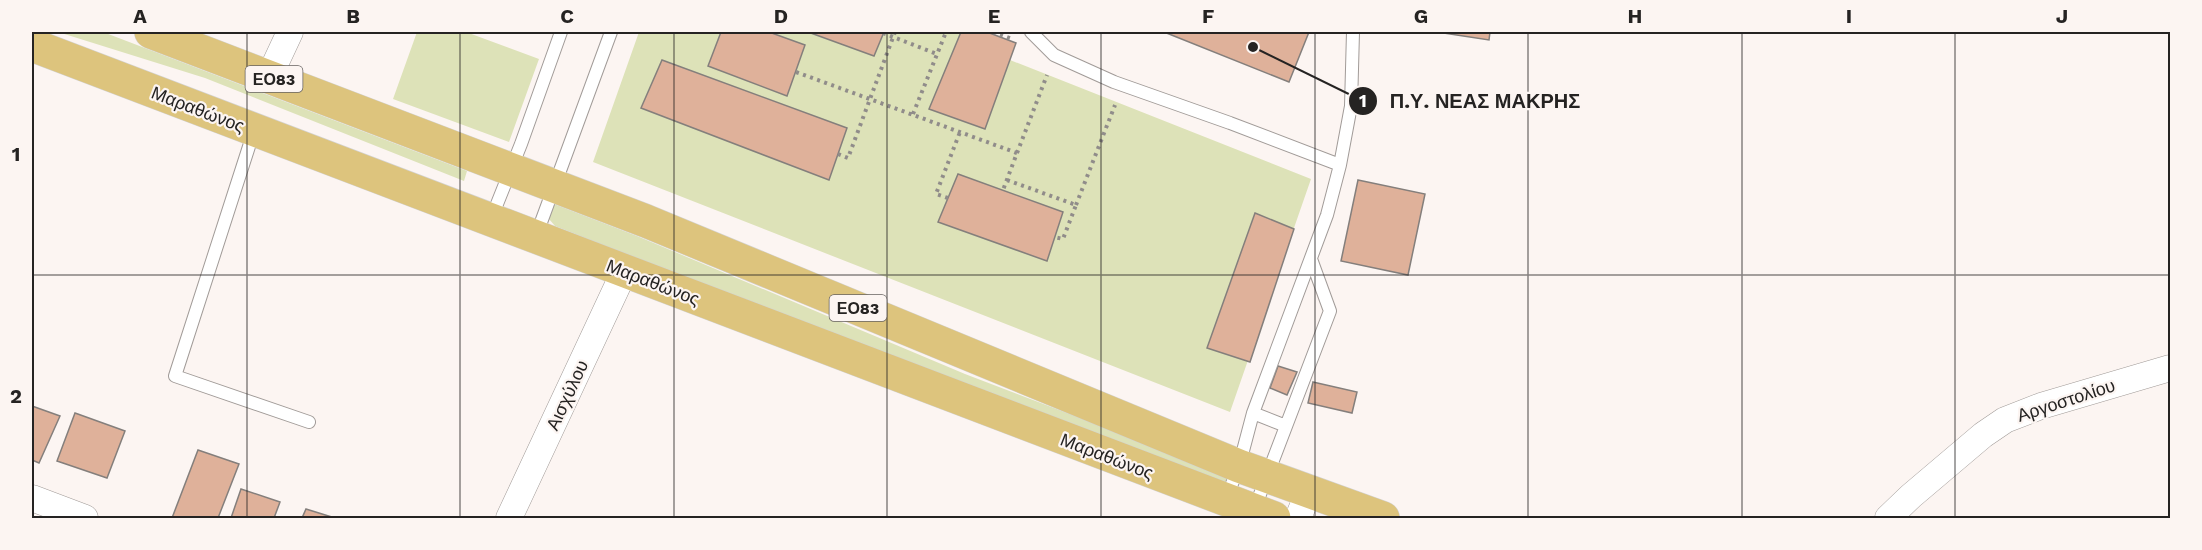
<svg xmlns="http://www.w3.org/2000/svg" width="2202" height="550" font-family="'Work Sans',sans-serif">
<rect width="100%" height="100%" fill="#fcf5f2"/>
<path fill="#dde2b8" d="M58,32H103L467,171L464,181L205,78Z
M417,32H466L539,59L509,142L393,99Z
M639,32H963L929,109L985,129L1010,60L1311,179L1230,412L593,162Z
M554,204L637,236L965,374L1222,472L1227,480L1225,483L961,387L555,226L549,219L550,209Z"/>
<path fill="#dfb19a" stroke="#847f7c" stroke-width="1.5" d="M721,32H769L805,45L787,96L708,66Z
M808,32H884L874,56Z
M961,32H987L1016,43L985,129L929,109Z
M1164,32H1309L1289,82Z
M1437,32H1490L1489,40Z
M662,60L847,128L829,180L641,108Z
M958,174L1063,212L1047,261L938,222Z
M1358,180L1425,194L1408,275L1341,261Z
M1255,213L1294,229L1250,362L1207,348Z
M1278,366L1297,372L1287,395L1270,388Z
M1313,382L1357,392L1352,413L1308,403Z
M32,406L60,416L39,463L32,460Z
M75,413L125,431L107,478L57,461Z
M198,450L239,464L218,518H172Z
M241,489L280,502L274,518H231Z
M306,509L335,518H302Z"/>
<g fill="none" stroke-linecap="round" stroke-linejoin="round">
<defs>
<path id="lane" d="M1031,32L1054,55L1114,82L1230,123L1340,165
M254,131L175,376L309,422
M491,219L521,144L561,32
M536,236L611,32
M1253,413L1286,426
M1226,499L1239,466L1253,413L1327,215L1340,165L1351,106L1353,32
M1254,510L1330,311L1311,259"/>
<path id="street" d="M269,77L290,32
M32,498L85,518
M509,518L624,272
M1298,518L1309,491
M1888,518L1911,496L1983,435L2005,420L2041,406L2170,368"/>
<path id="primary" d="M151,32L646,221L1239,466L1383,518
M32,45L1274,518"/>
</defs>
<use href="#lane" stroke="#a19b98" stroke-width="14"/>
<use href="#street" stroke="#a19b98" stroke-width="27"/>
<use href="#primary" stroke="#d3d3d3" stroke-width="34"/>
<path stroke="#908c8a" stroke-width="4" stroke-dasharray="3 4.5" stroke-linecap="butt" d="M993,32L1012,39
M883,33L937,54
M796,72L1017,153L1003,190
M913,114L946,32
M1017,153L1047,75
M838,154L848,158L895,32
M1007,180L1076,205L1063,239L1054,237
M948,198L936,194L960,132
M1076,205L1115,105"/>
<use href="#lane" stroke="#fff" stroke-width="12"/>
<use href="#street" stroke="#fff" stroke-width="26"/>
<use href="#primary" stroke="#ddc47d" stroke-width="33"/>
</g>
<path fill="none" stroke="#252322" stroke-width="1.5" stroke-opacity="0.55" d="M247,32V518M460,32V518M674,32V518M887,32V518M1101,32V518M1315,32V518M1528,32V518M1742,32V518M1955,32V518M32,275H2170"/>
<g text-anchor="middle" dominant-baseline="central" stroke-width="4.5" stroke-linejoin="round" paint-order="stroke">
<g fill="#fcf5f2" stroke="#666260" stroke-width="1.5">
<rect x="245.5" y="66" width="57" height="26" rx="4.5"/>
<rect x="829.5" y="295" width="57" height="26" rx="4.5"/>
</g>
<g font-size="16" font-weight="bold" fill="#252322">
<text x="274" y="79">ΕΟ83</text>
<text x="858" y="308">ΕΟ83</text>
</g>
<g font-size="18" fill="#252322" stroke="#fcf5f2">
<text transform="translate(198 109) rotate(21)">Μαραθώνος</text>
<text transform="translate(653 282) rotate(21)">Μαραθώνος</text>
<text transform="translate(567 395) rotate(-65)">Αισχύλου</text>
<text transform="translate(2066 400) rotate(-18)">Αργοστολίου</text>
<text transform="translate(1107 456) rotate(21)">Μαραθώνος</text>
</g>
</g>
<path fill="none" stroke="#252322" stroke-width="2" d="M1253 47L1363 101"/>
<g fill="#252322" stroke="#fcf5f2" stroke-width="2">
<circle cx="1253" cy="47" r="6"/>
<circle cx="1363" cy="101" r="15"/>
</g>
<g font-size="18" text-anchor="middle" font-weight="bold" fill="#fff">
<text x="1363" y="107">1</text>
</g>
<g font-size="20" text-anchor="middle" font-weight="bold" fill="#252322" stroke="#fcf5f2" stroke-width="4.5" stroke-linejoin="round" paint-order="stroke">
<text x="1485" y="108">Π.Υ. ΝΕΑΣ ΜΑΚΡΗΣ</text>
</g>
<rect width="2202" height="550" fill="none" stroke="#fcf5f2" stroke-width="66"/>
<rect x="33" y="33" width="2136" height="484" fill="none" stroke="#252322" stroke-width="2"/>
<g font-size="20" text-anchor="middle" font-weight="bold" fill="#252322">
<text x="140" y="23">A</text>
<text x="353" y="23">B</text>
<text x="567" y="23">C</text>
<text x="781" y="23">D</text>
<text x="994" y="23">E</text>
<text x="1208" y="23">F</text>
<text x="1421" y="23">G</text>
<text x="1635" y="23">H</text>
<text x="1849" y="23">I</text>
<text x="2062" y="23">J</text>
<text x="16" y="161">1</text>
<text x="16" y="403">2</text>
</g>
</svg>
